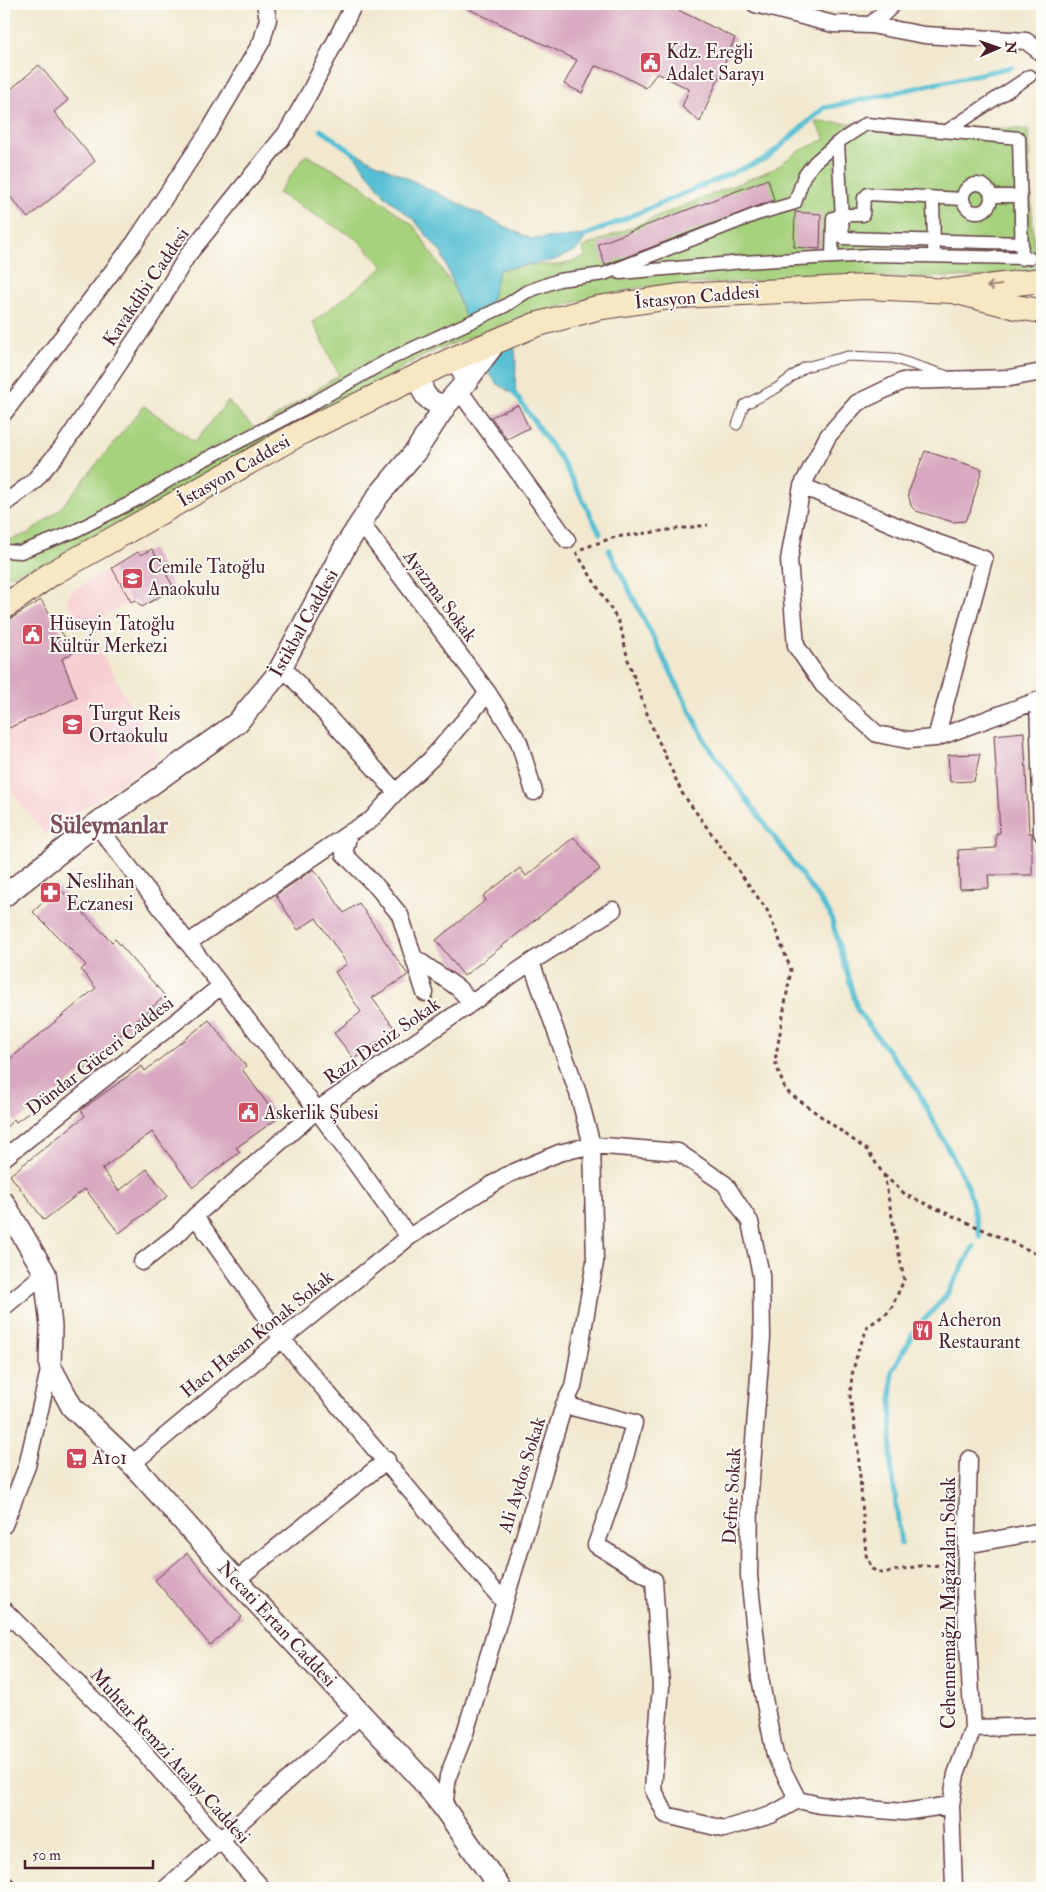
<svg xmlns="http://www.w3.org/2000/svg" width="1046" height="1892" font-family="'IM FELL Double Pica',serif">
<rect width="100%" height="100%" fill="#fdfcf7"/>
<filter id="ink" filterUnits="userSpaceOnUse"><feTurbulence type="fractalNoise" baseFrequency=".02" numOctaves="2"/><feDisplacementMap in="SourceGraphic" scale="10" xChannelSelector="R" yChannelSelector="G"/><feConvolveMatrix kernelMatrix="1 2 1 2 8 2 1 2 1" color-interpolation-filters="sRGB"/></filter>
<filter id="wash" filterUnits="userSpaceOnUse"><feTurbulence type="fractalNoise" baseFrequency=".0096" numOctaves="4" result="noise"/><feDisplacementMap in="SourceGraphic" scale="20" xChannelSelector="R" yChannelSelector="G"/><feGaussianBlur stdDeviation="1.12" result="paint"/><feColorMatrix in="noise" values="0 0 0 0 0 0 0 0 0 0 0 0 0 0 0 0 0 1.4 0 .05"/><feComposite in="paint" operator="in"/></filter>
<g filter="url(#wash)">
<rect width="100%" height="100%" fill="#f1e8cf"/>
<path fill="#f7cfd2" d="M152,549L174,588L135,600L109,613L99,621L88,623L76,616L67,599L73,591L138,552L141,555Z
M93,638L159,757L45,835L4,781V693L74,652L72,648Z"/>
<path fill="#a6d17d" stroke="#787854" d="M815,122L1028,129L1035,277H825L642,287L576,302L508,323L436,350L406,365L377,386L62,564L32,572L27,570L4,577V542L29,533L59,510L144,406L195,442L228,401L256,430L339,375L313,322L384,267L358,240L278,193L306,155L357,182L415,227L455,290L466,317L499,270L530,265H561L585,257L583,247L774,169L797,152L826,139Z"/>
<path fill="#57bfd3" stroke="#506f7f" d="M350,150L531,239L587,235L577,250L555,260L499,270L490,306L465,317L442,254L415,221L386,197Z
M514,344C518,362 514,378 516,396L496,383L484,365Z"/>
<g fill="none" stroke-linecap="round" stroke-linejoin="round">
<path stroke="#57bfd3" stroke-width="5" d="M321,130L355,154
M582,237L767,158L824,108L1012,67
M513,391L564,464L600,533
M609,550L708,746L830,914L858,1011L915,1086L968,1186L980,1237
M901,1544L891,1464L892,1372L915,1330L946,1296L974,1246"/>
</g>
<g id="blocks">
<path fill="#d8a7c0" d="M458,4H666L735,38L700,122L682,107L689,89L657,73L646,88L614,71L595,66L582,93L564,84L577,60Z
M39,65L68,100L54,112L95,161L28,218L4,189V95Z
M768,179L774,200L605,265L598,244Z
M795,212L821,214L820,249L794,247Z
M518,405L529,428L507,439L491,417Z
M925,451L982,469L970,512L965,521L953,522L916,511L911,506L908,493Z
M152,549L174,588L142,607L135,600L131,602L112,568L138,552L141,555Z
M41,600L74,652L62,659L77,698L4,730V621L12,618Z
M1024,732L1029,833H1032V875H988L989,888L960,889L958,850L996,848V833H1000L994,735Z
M980,754L974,781L950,782L948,755Z
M574,837L600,869L464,976L436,940L486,900L483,896L520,868L526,876Z
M314,869L344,913L359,903L408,975L372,998L395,1029L354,1059L334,1033L361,1012L335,972L347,964L316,918L298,930L276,895Z
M58,887L112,942L115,939L165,996L119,1036L121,1039L67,1085L16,1122L14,1119L4,1130V1064L96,988L81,970L86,965L33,912Z
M209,1020L246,1066L242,1069L278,1118L236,1148L240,1152L193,1187L152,1132L102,1169L119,1191L147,1169L168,1196L119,1233L85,1189L44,1220L10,1175L85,1116L81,1110L142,1066L145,1071Z
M187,1553L242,1617L210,1645L155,1580Z"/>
</g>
</g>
<g filter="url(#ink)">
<use href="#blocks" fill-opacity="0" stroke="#633d44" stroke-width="1"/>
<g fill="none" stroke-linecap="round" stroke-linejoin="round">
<defs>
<path id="service" d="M737,425L744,405L777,388L805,367L848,356L893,358L945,375"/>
<path id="pedestrian" d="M947,131L1030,76
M838,142L843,238L1022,243
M963 198a14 14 0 1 1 28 0a14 14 0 1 1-28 0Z
M991,196H1021
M933,198L934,248
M832,257L833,218L843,215H863L864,198L868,194L963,199
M620,273L743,262L870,255L1029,258
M4,551L21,552L73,532L138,499L194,465L303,409L390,359L505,306L526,292L559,280L604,274L757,214L795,203L804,176L815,162L838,142L866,124L1019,138L1022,259"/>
<path id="minor" d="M755,4L833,24L871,25L924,35L1026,41L1042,53
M871,25L893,4
M1042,372L1010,378L903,381L857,403L828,436L802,486L789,560L796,646L823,685L877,734L908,740L936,738L1042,699
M459,390L567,540
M4,413L135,242L209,131L262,41L268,19L265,4
M802,486L935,542L984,559L936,738
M4,504L33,482L62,448L152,315L187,256L287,132L310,92L354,4
M361,523L488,693L519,742L534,792
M282,666L396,792L431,759L488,693
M1038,700L1042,833
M396,792L371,820L349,833L344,854L378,888L400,915L425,993
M96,824L317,1110L409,1237
M188,943L349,833
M415,958L458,988L472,1003
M4,1158L221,986
M195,1216L282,1339L504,1602
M142,1262L179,1233L195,1216L317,1110L531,962L613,910
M4,1307L45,1273
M564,1405L634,1423L618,1483L596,1545L654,1580L661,1686L653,1789L666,1815L724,1829L771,1815L798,1800
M132,1464L282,1339L409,1237L507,1175L559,1153L592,1145L678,1152L725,1184L750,1222L761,1275L762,1337L750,1492L749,1576L760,1678L775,1755L798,1800L820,1805L904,1812L951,1805
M4,1525L27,1466L50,1366
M966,1545L1042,1531
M236,1580L387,1460
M4,1610L129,1735L262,1888
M973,1728L1042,1726
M444,1808L448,1776L465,1733L564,1405L573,1387L595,1262L592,1145L578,1093L531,962
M4,1884L9,1888
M166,1888L361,1715
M954,1888L951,1805L956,1774L973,1728L965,1593L969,1459"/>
<path id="tertiary" d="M421,376C420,394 429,404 446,405L466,382L462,368L451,360
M466,382L497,340
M4,896L96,824L237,723L277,675L345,547L378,496L416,451L446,405
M4,1203L45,1273L51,1326L50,1366L72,1407L132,1464L236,1580L416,1773L444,1808L500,1888"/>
<path id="secondary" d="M1042,280L953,291L1015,307L1042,311
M4,607L51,574L304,431L451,360L535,325L597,308L679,296L866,287L953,291"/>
</defs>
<use href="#service" stroke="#633d44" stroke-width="11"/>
<use href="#pedestrian" stroke="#633d44" stroke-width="15"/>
<use href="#minor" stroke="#633d44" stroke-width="19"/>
<use href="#tertiary" stroke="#633d44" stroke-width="24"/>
<use href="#secondary" stroke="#633d44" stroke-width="26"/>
<path stroke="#633d44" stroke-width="3" stroke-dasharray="4 4" stroke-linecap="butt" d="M581,549L615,537L708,525
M576,552L620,624L628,660L650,722L682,793L767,910L778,936L791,970L775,1061L785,1090L867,1150L884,1175L904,1280L890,1311L868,1326L858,1351L852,1375L850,1396L858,1450L866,1555L872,1569L882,1573L919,1566L949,1565
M884,1175L906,1195L1042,1256"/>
<use href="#service" stroke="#fff" stroke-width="9"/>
<use href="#pedestrian" stroke="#fff" stroke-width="12"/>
<use href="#minor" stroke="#fff" stroke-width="16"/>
<use href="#tertiary" stroke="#fff" stroke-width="21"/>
<use href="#secondary" stroke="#f7e8c3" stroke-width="24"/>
</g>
<defs><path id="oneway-shaft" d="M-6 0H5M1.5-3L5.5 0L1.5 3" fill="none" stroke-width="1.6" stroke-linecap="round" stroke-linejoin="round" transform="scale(1.25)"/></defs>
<use stroke="#a08477" href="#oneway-shaft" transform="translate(994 286) rotate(173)"/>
</g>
<defs>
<symbol id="civic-square" viewBox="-11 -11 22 22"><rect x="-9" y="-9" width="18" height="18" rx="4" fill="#d1495b" stroke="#fdfcf7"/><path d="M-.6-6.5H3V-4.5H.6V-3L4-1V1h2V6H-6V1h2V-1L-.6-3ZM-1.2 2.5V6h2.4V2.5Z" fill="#fff"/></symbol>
<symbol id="school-square" viewBox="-11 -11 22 22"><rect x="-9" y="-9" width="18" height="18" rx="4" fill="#d1495b" stroke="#fdfcf7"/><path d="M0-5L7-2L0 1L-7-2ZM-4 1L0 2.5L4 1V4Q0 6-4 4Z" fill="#fff"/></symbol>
<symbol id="pharmacy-square" viewBox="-11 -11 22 22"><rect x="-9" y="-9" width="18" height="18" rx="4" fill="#d1495b" stroke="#fdfcf7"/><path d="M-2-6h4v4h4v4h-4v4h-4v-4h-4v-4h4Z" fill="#fff"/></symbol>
<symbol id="restaurant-square" viewBox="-11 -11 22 22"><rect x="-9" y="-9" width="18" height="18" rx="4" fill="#d1495b" stroke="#fdfcf7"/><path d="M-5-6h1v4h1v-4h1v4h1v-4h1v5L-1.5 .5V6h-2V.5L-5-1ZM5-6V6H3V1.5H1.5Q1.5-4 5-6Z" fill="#fff"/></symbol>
<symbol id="supermarket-square" viewBox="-11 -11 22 22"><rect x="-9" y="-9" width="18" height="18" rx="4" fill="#d1495b" stroke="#fdfcf7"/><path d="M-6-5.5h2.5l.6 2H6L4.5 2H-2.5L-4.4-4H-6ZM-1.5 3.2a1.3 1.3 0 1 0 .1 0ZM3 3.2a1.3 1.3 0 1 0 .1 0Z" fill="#fff"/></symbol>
</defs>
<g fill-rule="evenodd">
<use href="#civic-square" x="638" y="50" width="25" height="25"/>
<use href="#school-square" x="120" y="566" width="25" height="25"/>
<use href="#civic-square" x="20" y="622" width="25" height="25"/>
<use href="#school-square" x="60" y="712" width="25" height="25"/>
<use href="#pharmacy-square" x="38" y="880" width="25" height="25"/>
<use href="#civic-square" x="236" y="1100" width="25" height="25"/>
<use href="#restaurant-square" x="910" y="1318" width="25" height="25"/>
<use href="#supermarket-square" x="64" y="1446" width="25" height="25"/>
</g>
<g text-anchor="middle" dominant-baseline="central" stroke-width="4" stroke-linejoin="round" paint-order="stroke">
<g font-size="19" fill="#4a1f2b" stroke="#fdfcf7" text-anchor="start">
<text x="666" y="52">Kdz. Ereğli<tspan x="666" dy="22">Adalet Sarayı</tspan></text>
<text x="148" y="567">Cemile Tatoğlu<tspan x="148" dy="22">Anaokulu</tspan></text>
<text x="49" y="624">Hüseyin Tatoğlu<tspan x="49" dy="22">Kültür Merkezi</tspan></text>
<text x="89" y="714">Turgut Reis<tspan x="89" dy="22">Ortaokulu</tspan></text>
<text x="66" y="882">Neslihan<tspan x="66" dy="22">Eczanesi</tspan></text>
<text x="264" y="1113">Askerlik Şubesi</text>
<text x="938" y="1320">Acheron<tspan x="938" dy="22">Restaurant</tspan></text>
<text x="92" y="1458">A101</text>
</g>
<g font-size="19" fill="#4a1f2b" stroke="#fdfcf7">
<text transform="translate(146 287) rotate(-56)">Kavakdibi Caddesi</text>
<text transform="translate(697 297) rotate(-5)">İstasyon Caddesi</text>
<text transform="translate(234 471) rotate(-30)">İstasyon Caddesi</text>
<text transform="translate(440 596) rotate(53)">Ayazma Sokak</text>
<text transform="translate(304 623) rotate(-61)">İstikbal Caddesi</text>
<text transform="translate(382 1041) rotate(-35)">Razı Deniz Sokak</text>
<text transform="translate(100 1056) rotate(-38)">Dündar Güceri Caddesi</text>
<text transform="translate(257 1334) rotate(-39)">Hacı Hasan Konak Sokak</text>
<text transform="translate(522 1475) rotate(-73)">Ali Aydos Sokak</text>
<text transform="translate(732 1496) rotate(-87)">Defne Sokak</text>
<text transform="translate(949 1603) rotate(-90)">Cehennemağzı Mağazaları Sokak</text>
<text transform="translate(277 1624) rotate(47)">Necati Ertan Caddesi</text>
<text transform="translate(170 1756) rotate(48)">Muhtar Remzi Atalay Caddesi</text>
</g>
<g font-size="24" font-weight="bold" fill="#7c4f5f" stroke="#fdfcf7">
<text x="109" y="825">Süleymanlar</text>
</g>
</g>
<rect width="1046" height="1892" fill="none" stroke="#fdfcf7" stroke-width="20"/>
<g transform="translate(998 48) rotate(88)" stroke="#fdfcf7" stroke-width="4" paint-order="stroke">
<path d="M0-4L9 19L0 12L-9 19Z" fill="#4a1f2b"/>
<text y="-8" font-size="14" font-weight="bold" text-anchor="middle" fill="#4a1f2b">N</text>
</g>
<path d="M25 1860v8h128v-8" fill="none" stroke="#4a1f2b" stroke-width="2.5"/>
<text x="32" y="1860" font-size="15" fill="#4a1f2b" stroke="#fdfcf7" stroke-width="4" paint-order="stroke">50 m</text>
</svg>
